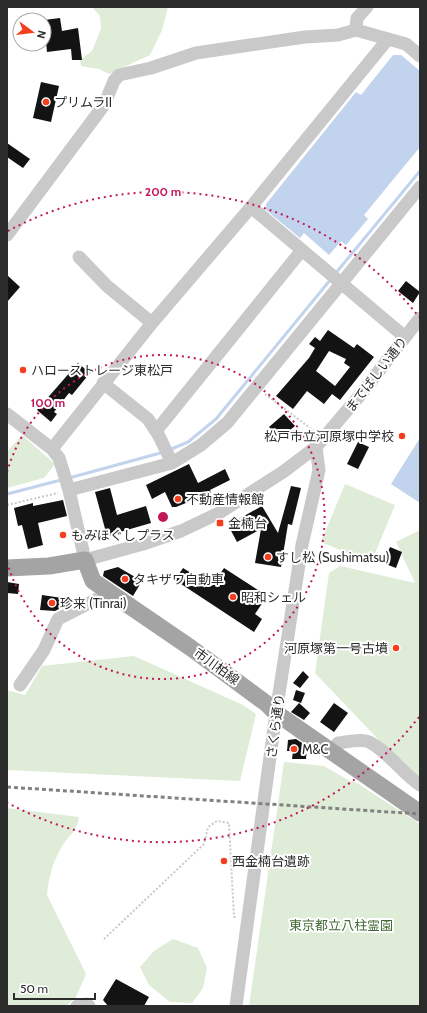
<svg xmlns="http://www.w3.org/2000/svg" width="427" height="1013" font-family="Cabin,'Noto Sans JP',sans-serif">
<rect width="100%" height="100%" fill="#fff"/>
<path fill="#deecd8" d="M92,7H168L162,30L150,55L109,74L99,69L81,66L80,60L92,51L101,29L100,16Z
M22,435L55,464L44,478L7,488V452Z
M345,484L395,505L371,563L321,542Z
M420,530V780L416,779L315,673L329,573L340,566L415,583L396,542Z
M134,656L243,705L256,714L240,781L7,770V690L25,695L42,666Z
M284,762L324,766L348,780L357,783L420,824V1006H249Z
M7,808L79,817C77,833 68,835 61,848C53,862 48,879 47,895L86,974L76,997L66,1006H7Z
M173,939L198,948L207,968L203,988L192,1003L170,1002L149,985L140,967L154,951Z"/>
<path fill="#c2d3ee" d="M393,55H401L420,71V147L364,215L368,219L346,245L341,241L329,255L304,233L300,238L266,210V204L356,92L361,95Z
M420,438V503L391,484Z"/>
<g fill="none" stroke-linecap="round" stroke-linejoin="round">
<path stroke="#c2d3ee" stroke-width="3" d="M335,274L420,171
M169,450L188,442L216,419L331,279
M69,478L164,452
M7,494L61,480"/>
</g>
<path fill="#131313" fill-rule="evenodd" d="M60,18L62,31L78,28L82,60H72L71,49L47,52L44,20Z
M41,82L59,86L51,122L33,118Z
M7,143L30,159L23,168L7,157Z
M7,275L20,287L7,302Z
M406,281L420,292L413,303L398,291Z
M328,330L354,348L357,344L374,357L340,400L332,394L324,404L307,391L293,409L276,396L309,358L315,348L309,344L315,337L320,341ZM329,351L346,359L344,363L350,367L335,386L316,371Z
M78,363L90,373L72,395L69,393L54,412L57,414L51,422L37,410Z
M284,414L295,426L279,439L269,427Z
M358,442L369,447L358,469L347,464Z
M189,464L198,483L225,469L230,480L210,490L211,493L176,507H172L165,492L152,499L146,485Z
M291,486L301,488L292,525L288,524L281,567L255,563L261,529L237,542L228,525L262,506L278,533Z
M110,488L117,515L146,506L151,523L120,532V534L107,536L95,492Z
M63,500L67,516L38,523L43,545L28,549L22,525L18,526L14,508L33,503V506Z
M103,529L104,537L94,539L92,531Z
M390,547L402,552L396,568L383,563Z
M118,567L142,581L133,596L103,576L104,571Z
M183,568L212,586L224,568L267,596L255,614L262,619L254,632L175,580Z
M7,582L19,584L18,594L7,593Z
M42,595L62,598L61,608L55,611L40,610Z
M303,671L309,677L300,688L293,683Z
M296,690L305,693L301,703L293,700Z
M299,703L310,713L304,720L291,712Z
M334,703L348,713L334,732L320,722Z
M296,739L302,743V749L307,748L306,759H292L293,751H287L288,740Z
M116,979L149,997L144,1006H108L103,1000Z"/>
<g fill="none" stroke-linecap="round" stroke-linejoin="round">
<path stroke="#c9c9c9" stroke-width="2" stroke-dasharray="2 2" stroke-linecap="butt" d="M265,394L314,431
M7,505L58,493
M104,939L204,844L208,827L217,821L229,823L234,917H237"/>
<path stroke="#c9c9c9" stroke-width="13" d="M367,7L357,18L356,30L406,44L420,56
M251,207L405,337
M7,235L104,105L114,81L119,75L151,68L196,53L305,37L338,35L356,30
M79,257L107,286L152,323
M103,383L148,419L159,436L172,463
M7,414L52,449L59,458L69,490L85,560L143,544L181,531L219,513L283,472L316,447L361,394L420,318
M156,431L302,250
M52,449L152,323L251,207L388,39
M69,490L172,463L201,445L227,423L420,187
M20,685L44,650L58,619L111,592
M330,752L338,743C347,742 357,739 366,741C382,745 404,775 420,785
M77,1006L86,1004L89,1006
M236,1006L276,713L302,545L319,470L316,447"/>
<path stroke="#a4a4a4" stroke-width="17" d="M7,568L49,566L85,560L93,581L191,648L267,704L276,713L420,813"/>
<path stroke="#818181" stroke-width="3" stroke-dasharray="4 3" stroke-linecap="butt" d="M7,787L420,814"/>
</g>
<g fill="none" stroke="#c2185b" stroke-width="2" stroke-dasharray="2 4">
<path d="M7 472A162 162 0 1 1 7 562"/>
<path d="M419 717A325 325 0 0 1 8 803M8 231A325 325 0 0 1 419 317"/>
</g>
<g fill="#f53e1d" stroke="#fff" stroke-width="1.5">
<circle cx="46" cy="102" r="4"/>
<circle cx="23" cy="370" r="4"/>
<circle cx="402" cy="436" r="4"/>
<circle cx="178" cy="499" r="4"/>
<rect x="216" y="519" width="8" height="8" rx="2"/>
<circle cx="63" cy="535" r="4"/>
<circle cx="268" cy="557" r="4"/>
<circle cx="125" cy="579" r="4"/>
<circle cx="233" cy="597" r="4"/>
<circle cx="52" cy="603" r="4"/>
<circle cx="396" cy="648" r="4"/>
<circle cx="294" cy="749" r="4"/>
<circle cx="224" cy="861" r="4"/>
</g>
<g text-anchor="middle" dominant-baseline="central" stroke-width="4" stroke-linejoin="round" paint-order="stroke">
<g font-size="13" fill="#2c2c2c" stroke="#fff" text-anchor="start">
<text x="54" y="102">プリムラII</text>
<text x="31" y="370">ハローストレージ東松戸</text>
<text x="394" y="436" text-anchor="end">松戸市立河原塚中学校</text>
<text x="186" y="499">不動産情報館</text>
<text x="228" y="523">金楠台</text>
<text x="71" y="535">もみほぐしプラス</text>
<text x="276" y="557">すし松 (Sushimatsu)</text>
<text x="133" y="579">タキザワ自動車</text>
<text x="241" y="597">昭和シェル</text>
<text x="60" y="603">珍来 (Tinrai)</text>
<text x="388" y="648" text-anchor="end">河原塚第一号古墳</text>
<text x="302" y="749">M&amp;C</text>
<text x="232" y="861">西金楠台遺跡</text>
</g>
<g font-size="13" fill="#2c2c2c" stroke="#fff">
<text transform="translate(376 374) rotate(-52)">までばしい通り</text>
<text transform="translate(217 666) rotate(36)">市川柏線</text>
<text transform="translate(275 726) rotate(-82)">さくら通り</text>
</g>
<g font-size="13" fill="#436b36" stroke="#fff">
<text x="341" y="925">東京都立八柱霊園</text>
</g>
</g>
<circle cx="163" cy="517" r="6" fill="#c2185b" stroke="#fff" stroke-width="2"/>
<g font-size="12" text-anchor="middle" font-weight="bold" fill="#c2185b" stroke="#fff" stroke-width="4" stroke-linejoin="round" paint-order="stroke">
<text x="163" y="196">200 m</text>
<text x="48" y="407">100 m</text>
</g>
<rect width="427" height="1013" fill="none" stroke="#2c2c2c" stroke-width="16"/>
<g transform="translate(32 32) rotate(105)"><circle r="19" fill="#ffffff" stroke="#ababab"/>
<path d="M0-3L7 15L0 10L-7 15Z" fill="#f53e1d"/>
<text y="-6" font-size="11" font-weight="bold" text-anchor="middle" fill="#2c2c2c">N</text>
</g>
<path d="M14 993v6h81v-6" fill="none" stroke="#2c2c2c" stroke-width="2"/>
<text x="20" y="993" font-size="12" fill="#2c2c2c" stroke="#ffffff" stroke-width="3" paint-order="stroke">50 m</text>
</svg>
